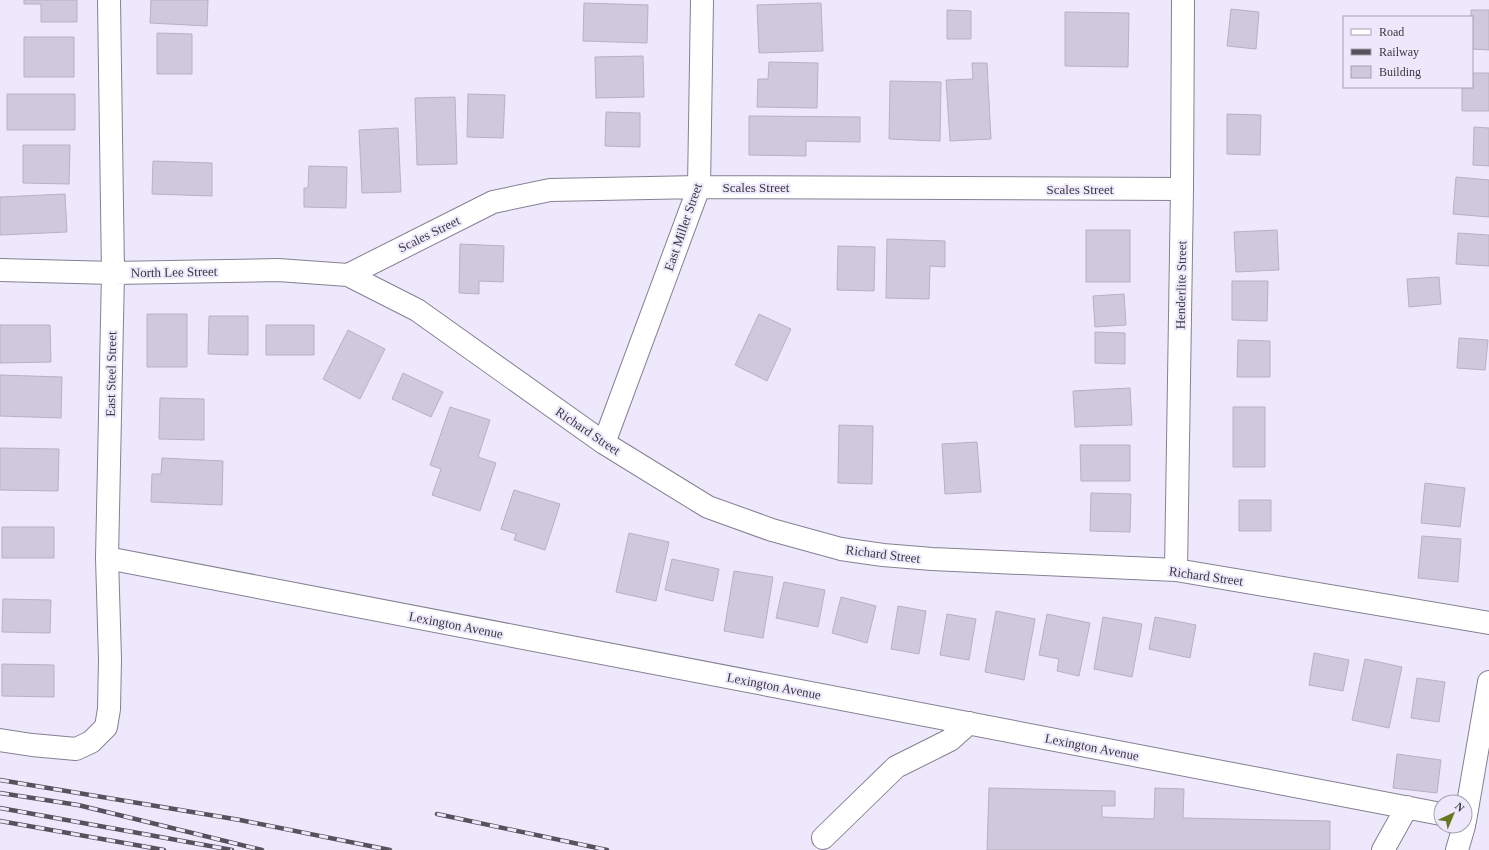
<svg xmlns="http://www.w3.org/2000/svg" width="1489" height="850" font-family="Georgia,serif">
<rect width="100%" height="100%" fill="#ede8fb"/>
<path fill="#cec9dc" stroke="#b6b1c3" d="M24,0H77V22H41V4H24Z
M151,0H208L207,26L150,23Z
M584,3L648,5L647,43L583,41Z
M821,3L823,51L759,53L757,5Z
M1231,9L1259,12L1256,49L1227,46Z
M947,10L971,11V39H947Z
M1471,10H1489V50L1472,49Z
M1065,12L1129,13L1128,67L1065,66Z
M157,33L192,34V74H157Z
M24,37H74V77H24Z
M643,56L644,97L596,98L595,57Z
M769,62L818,63L817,108L757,107L758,79H768Z
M972,63H987L991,139L950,141L946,80L973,79Z
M1472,73H1489V111H1462V87H1472Z
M890,81L941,82L940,141L889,139Z
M7,94H75V130H7Z
M468,94L505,95L503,138L467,137Z
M455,97L457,164L417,165L415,98Z
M606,112L640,113V147L605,146Z
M1227,114L1261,115L1260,155L1227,154Z
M749,116L860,117V142L806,141V156L749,155Z
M1474,127L1489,128V166L1473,165Z
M398,128L401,192L362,193L359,130Z
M23,145H70L69,184L23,183Z
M153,161L212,163V196L152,194Z
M309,166L347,167L346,208L304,207V188H308Z
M1456,177L1489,180V217L1453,214Z
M65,194L67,232L0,235V197Z
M1086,230H1130V282H1086Z
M1277,230L1279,270L1236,272L1234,232Z
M1458,233L1489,235V266L1456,264Z
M887,239L945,241V267L930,266L929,299L886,298Z
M460,244L504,246L503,282L479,281V294L459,293Z
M838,246L875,247L874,291L837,290Z
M1439,277L1441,304L1409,307L1407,279Z
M1232,281H1268L1267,321L1232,320Z
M1124,294L1126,325L1095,327L1093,296Z
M147,314H187V367H147Z
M759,314L791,329L767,381L735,365Z
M209,316H248V355L208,354Z
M0,325H50L51,362L0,363Z
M266,325H314V355H266Z
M348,330L385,349L360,399L323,379Z
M1095,332L1125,333V364L1095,363Z
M1459,338L1488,340L1485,370L1457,368Z
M1238,340L1270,341V377H1237Z
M403,373L443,392L431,417L392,399Z
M0,375L62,377L61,418L0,416Z
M1130,388L1132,425L1075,427L1073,391Z
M160,398L204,399V440L159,439Z
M450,407L490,420L478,457L496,463L480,511L432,495L441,469L430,465Z
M1233,407H1265V467H1233Z
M839,425L873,426L872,484L838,483Z
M977,442L981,492L945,494L942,444Z
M1080,445H1130V481H1081Z
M0,448L59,449L58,491L0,490Z
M162,458L223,461L222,505L151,502L152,474H161Z
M1425,483L1465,488L1460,527L1421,523Z
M514,490L560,504L545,550L514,540L516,534L501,529Z
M1091,493L1131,494L1130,532L1090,531Z
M1239,500H1271V531H1239Z
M2,527H54V558H2Z
M629,533L669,542L656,601L616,592Z
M1422,536L1461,539L1458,582L1418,578Z
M672,559L719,569L713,601L665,590Z
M734,571L773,577L763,638L724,631Z
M784,582L825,590L818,627L776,618Z
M841,597L876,606L867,643L832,633Z
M3,599L51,600L50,633L2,632Z
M898,606L926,611L919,654L891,649Z
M996,611L1035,619L1024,680L985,672Z
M947,614L976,619L969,660L940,655Z
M1047,614L1090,623L1079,676L1057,671L1059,659L1039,655Z
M1103,617L1142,624L1132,677L1094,669Z
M1155,617L1196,625L1190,658L1149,649Z
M1314,653L1349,660L1343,691L1309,685Z
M1365,659L1402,667L1389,728L1352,720Z
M2,664L54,665V697L2,696Z
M1417,678L1445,682L1439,722L1411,718Z
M1397,754L1441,760L1437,793L1393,788Z
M989,788L1115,791V806H1102V817L1154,819L1155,788L1184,789L1183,818L1330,821V850H987Z"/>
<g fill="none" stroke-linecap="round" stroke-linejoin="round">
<defs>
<path id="minor" d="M0,270L113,273L278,270L348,275L417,310L604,443L708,507L772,530L841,549L883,555L932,559L1176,570L1489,623
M348,275L493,202L550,190L699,187L1182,189
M604,443L699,187L702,0
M107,558L1441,814
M1176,570L1182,189L1183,0
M0,740L32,745L76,749L91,742L106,727L109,709L110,659L107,558L113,273L109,0
M1465,821L1489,682
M823,838L896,767L950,740L969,723
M1383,850L1407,807
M1457,850L1464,826"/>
</defs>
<use href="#minor" stroke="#858192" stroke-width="24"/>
<use href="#minor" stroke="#fff" stroke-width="22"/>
<defs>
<path id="rail" d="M0,780L240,820L390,850
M0,793L78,805L262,850
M0,808L232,850
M437,814L607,850
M0,821L164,850"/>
</defs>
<use href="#rail" stroke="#55525c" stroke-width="4.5"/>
<use href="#rail" stroke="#ede8fb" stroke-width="3" stroke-dasharray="9" stroke-linecap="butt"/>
</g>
<g text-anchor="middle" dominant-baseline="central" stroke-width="4" stroke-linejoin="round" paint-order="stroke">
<g font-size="13" fill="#3a3840" stroke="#ede8fb">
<text x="756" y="187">Scales Street</text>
<text x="1080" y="189">Scales Street</text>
<text transform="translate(683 227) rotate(-71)">East Miller Street</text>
<text transform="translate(429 234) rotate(-26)">Scales Street</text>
<text transform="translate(174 272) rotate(-1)">North Lee Street</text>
<text transform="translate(1181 285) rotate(-89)">Henderlite Street</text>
<text transform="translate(111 374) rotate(-89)">East Steel Street</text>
<text transform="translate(588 431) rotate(34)">Richard Street</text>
<text transform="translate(883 554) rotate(7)">Richard Street</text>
<text transform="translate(1206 576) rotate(8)">Richard Street</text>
<text transform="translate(456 625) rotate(11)">Lexington Avenue</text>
<text transform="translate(774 686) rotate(11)">Lexington Avenue</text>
<text transform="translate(1092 747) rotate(11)">Lexington Avenue</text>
</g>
</g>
<rect x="1343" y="16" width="130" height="72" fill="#ede8fb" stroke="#a5a2b0"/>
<rect x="1351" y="29" width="20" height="6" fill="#ffffff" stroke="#a5a2b0"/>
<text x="1379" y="36" font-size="12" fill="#3a3840">Road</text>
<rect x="1351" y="49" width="20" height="6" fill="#55525c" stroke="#a5a2b0"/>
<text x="1379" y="56" font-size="12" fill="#3a3840">Railway</text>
<rect x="1351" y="66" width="20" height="12" fill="#cec9dc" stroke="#a5a2b0"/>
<text x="1379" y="76" font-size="12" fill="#3a3840">Building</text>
<g transform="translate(1453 814) rotate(44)"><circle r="19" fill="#ede8fb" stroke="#a5a2b0"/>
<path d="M0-3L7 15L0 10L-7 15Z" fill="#687521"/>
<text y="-6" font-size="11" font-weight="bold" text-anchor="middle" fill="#3a3840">N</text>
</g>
</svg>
